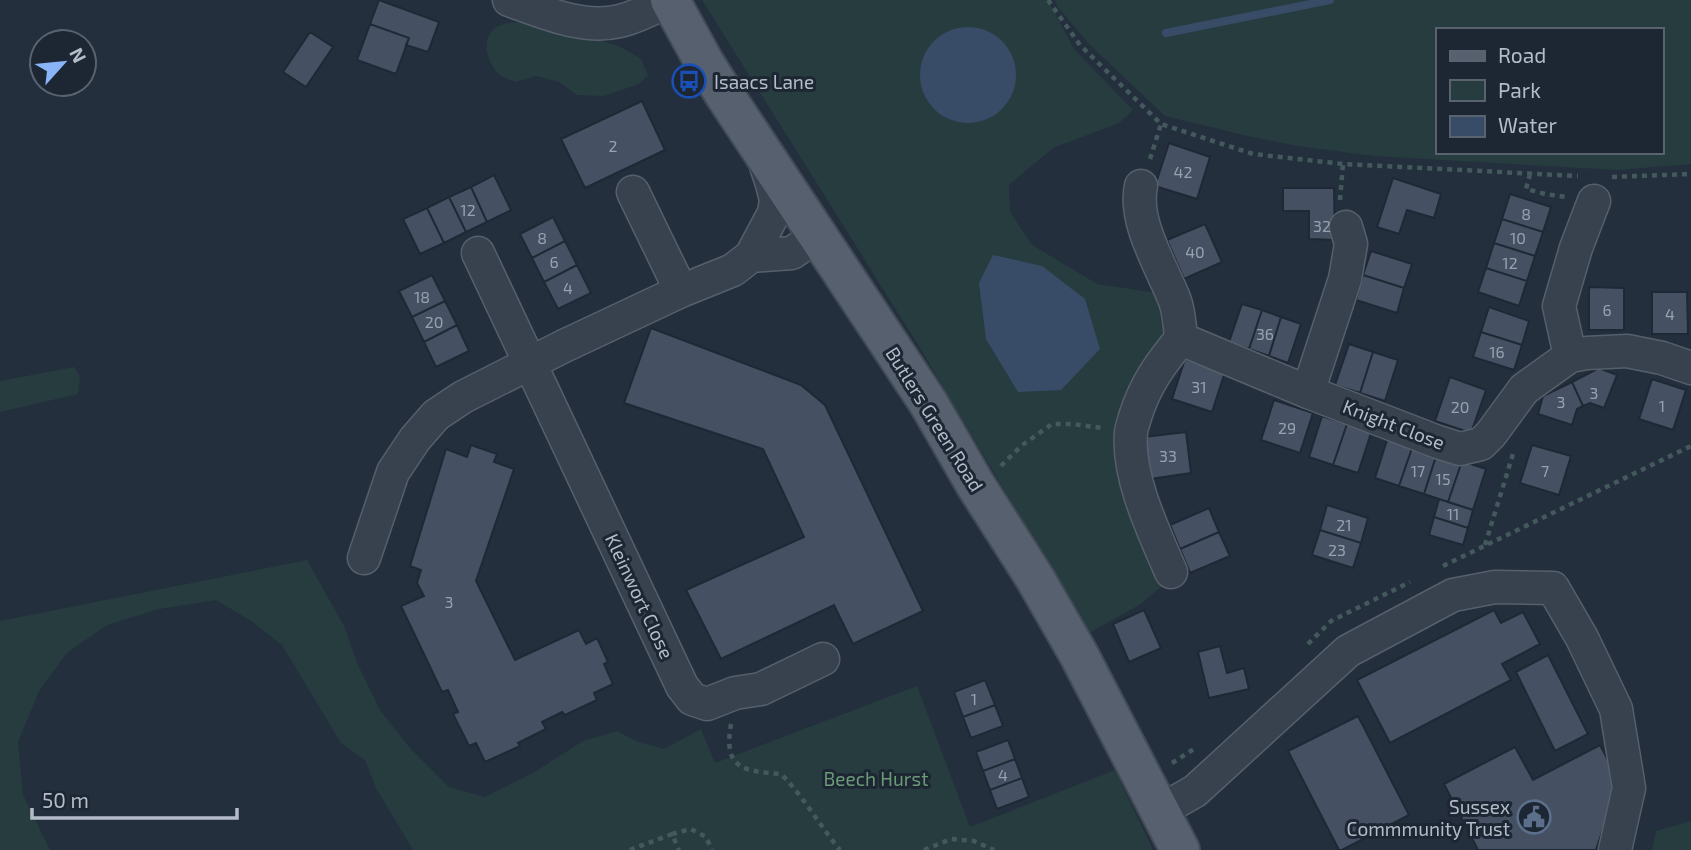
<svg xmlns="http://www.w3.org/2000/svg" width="1691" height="850" font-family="'Exo 2',sans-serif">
<rect width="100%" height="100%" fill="#242f3e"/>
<path fill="#263c3f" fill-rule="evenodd" d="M702,0H1048L1074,49L1133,110L1119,123L1053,148L1009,185L1010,212L1032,245L1097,284L1157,293L1164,343L1139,376L1164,584L1141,604L1089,633L920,348Z
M1055,0H1691V164L1617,170L1374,156L1297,146L1252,137L1165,116L1088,43L1058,7ZM1437,30H1661V152H1437Z
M530,20L619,46L641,59L648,75L639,84L604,96L577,95L559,82L536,76L515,82C511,80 504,78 500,75C489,65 480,43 493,30C501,22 519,22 530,20Z
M74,367L80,377L78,394L0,412V381Z
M307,560L344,626L358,665L380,710L409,747L449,787L485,797L533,773L583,741L617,731L636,741L664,749L701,729L715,763L917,686L970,827L1115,770L1153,850H413L376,788L365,760L341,743L282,645L250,620L216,600L159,609L107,625L67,653L39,691L18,742L23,795L50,850H0V621Z
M1691,821V850H1652L1656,831Z"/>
<path fill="#394c67" d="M920 75a48 48 0 1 1 96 0a48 48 0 1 1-96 0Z
M993,255L1042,266L1085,299L1100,349L1061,390L1018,392L986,339L979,283Z"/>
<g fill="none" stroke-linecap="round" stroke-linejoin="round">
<path stroke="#394c67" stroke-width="8" d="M1166,33L1330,0"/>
</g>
<path fill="#455162" stroke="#1f2835" stroke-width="2" d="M379,0L439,22L428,52L406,45L409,38L370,24Z
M370,24L409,38L396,74L357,60Z
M310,32L333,47L306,87L283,72Z
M642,101L665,150L585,188L561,139Z
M1169,143L1210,157L1197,199L1155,186Z
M494,175L511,210L487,222L471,187Z
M1393,178L1441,194L1434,218L1407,210L1399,234L1377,227Z
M471,187L487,222L466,232L449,197Z
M1283,188H1334L1335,240L1309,239V211H1283Z
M1510,194L1551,207L1543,232L1502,219Z
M449,197L466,232L444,243L427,208Z
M427,208L444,243L420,254L403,219Z
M553,217L565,241L532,258L520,234Z
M1502,219L1543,232L1535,256L1494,243Z
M1205,224L1222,262L1184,279L1167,240Z
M565,241L577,265L544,282L532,258Z
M1494,243L1535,256L1527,281L1486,268Z
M1371,251L1412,264L1404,288L1363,275Z
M577,265L591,293L558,309L544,282Z
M1486,268L1527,281L1519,306L1478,292Z
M432,275L445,301L412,317L399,291Z
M1363,275L1404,288L1397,313L1356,300Z
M1589,287L1624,288V330H1589Z
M1652,292H1687L1688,334H1652Z
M445,301L457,325L424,342L412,317Z
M1242,304L1262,310L1249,349L1229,342Z
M1489,307L1529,321L1522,345L1481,332Z
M1262,310L1281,317L1269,356L1249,349Z
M1281,317L1301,324L1288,363L1269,356Z
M457,325L469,351L436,367L424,342Z
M651,328L801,385L825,405L923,611L853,644L834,605L721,659L686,590L804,537L763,449L624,403Z
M1481,332L1522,345L1514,370L1473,357Z
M1349,344L1373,352L1360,393L1335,385Z
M1373,352L1398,360L1385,401L1360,393Z
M1185,359L1225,372L1212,412L1172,399Z
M1599,368L1617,375L1604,408L1590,403L1583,406L1572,382Z
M1450,377L1486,390L1471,433L1435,421Z
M1652,379L1686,390L1673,430L1639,419Z
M1572,382L1583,406L1577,409L1572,425L1538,414L1543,396Z
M1274,400L1313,413L1300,453L1261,440Z
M1322,416L1347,424L1333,465L1309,457Z
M1347,424L1371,433L1358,473L1333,465Z
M1186,432L1191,473L1150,479L1144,437Z
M1388,437L1413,445L1399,486L1375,478Z
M471,445L497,454L494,462L514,469L476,581L515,660L579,630L586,644L597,638L608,662L604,664L613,684L594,693L597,700L565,715L562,712L542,722L546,729L518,743L520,746L485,762L476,743L469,746L453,714L458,712L448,690L442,692L401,606L424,596L417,583L421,570L410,566L446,449L467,457Z
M1413,445L1437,453L1424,494L1399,486Z
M1532,445L1571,456L1559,495L1520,483Z
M1437,453L1462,461L1448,502L1424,494Z
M1462,461L1486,469L1473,510L1448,502Z
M1439,499L1473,510L1468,528L1434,517Z
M1327,505L1368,518L1361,543L1320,530Z
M1209,508L1219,532L1180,549L1170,525Z
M1434,517L1468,528L1463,545L1429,535Z
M1320,530L1361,543L1353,568L1312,555Z
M1219,532L1230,556L1190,573L1180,549Z
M1144,610L1161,648L1129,662L1113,624Z
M1494,610L1501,623L1523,612L1540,644L1502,664L1511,680L1390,743L1357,680Z
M1220,646L1227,673L1244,668L1249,689L1209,698L1198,652Z
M1548,655L1588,734L1555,751L1516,672Z
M985,680L995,705L963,717L954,692Z
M995,705L1003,726L971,738L963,717Z
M1358,716L1409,815L1342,850H1339L1288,751Z
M1008,740L1015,759L983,771L976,752Z
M1600,745L1619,781L1596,850H1478L1444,784L1515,747L1533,780Z
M1015,759L1022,778L990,790L983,771Z
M1022,778L1029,797L997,809L990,790Z"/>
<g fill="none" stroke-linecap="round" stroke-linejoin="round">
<defs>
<path id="minor" d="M509,0C543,12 583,30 620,21C637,17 654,8 670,0
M1141,186C1133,222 1162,267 1175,301C1179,312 1180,327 1181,339
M633,192L681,291
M478,253L682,686L692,699L707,704L735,693L761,689L823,659
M751,256L792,253L816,236
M1570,356L1559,306L1576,248L1594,201
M1308,392L1345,279L1351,244L1346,227
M364,558L393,472L415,439L436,415L463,397L564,346L681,291L733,270L751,256L774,213L776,200L772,184L766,166
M1171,572C1154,532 1127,477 1131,433C1131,428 1134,422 1135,417C1145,385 1160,364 1181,339L1308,392L1438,442L1460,449L1481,444L1491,434L1524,389L1570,356L1587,353L1627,351L1662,358L1691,368
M1160,811L1195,791L1348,651L1453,595L1495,587L1553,588L1582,638L1616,709L1629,788L1615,850"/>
<path id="major" d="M670,0L704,62L726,97L929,404L975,484L1036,580L1079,655L1180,850"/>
</defs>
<use href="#minor" stroke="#565f6c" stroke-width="35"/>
<use href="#major" stroke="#414a57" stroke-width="42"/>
<path stroke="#44595c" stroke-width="4.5" stroke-dasharray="5 5" stroke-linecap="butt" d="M1048,0L1080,45L1161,124L1253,154L1343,164L1578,176
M1150,159L1161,124
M1530,174L1526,189L1545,194L1566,197
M1612,177L1691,174
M1340,200L1343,164
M1001,466L1021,446L1052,424H1073L1102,428
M1485,545L1513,454
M1443,566L1691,446
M1308,644L1331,621L1410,582
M731,724C723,769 743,771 781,774C804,797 820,826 840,850
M1172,763L1197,747
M672,834L691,829L706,837L712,850
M630,850L672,834L679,850
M924,850L951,839L974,841L994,850"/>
<use href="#minor" stroke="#38414e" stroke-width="32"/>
<use href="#major" stroke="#56606e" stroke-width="38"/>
</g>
<defs>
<symbol id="bus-ring" viewBox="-11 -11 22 22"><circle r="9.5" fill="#1d2633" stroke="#1a4fb4" stroke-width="1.5"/><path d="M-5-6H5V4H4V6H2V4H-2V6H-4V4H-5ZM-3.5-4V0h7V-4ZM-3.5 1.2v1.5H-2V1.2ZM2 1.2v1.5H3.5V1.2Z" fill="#1a4fb4"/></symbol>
<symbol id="civic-ring" viewBox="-11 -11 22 22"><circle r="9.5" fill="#1d2633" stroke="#5c6f8a" stroke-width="1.5"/><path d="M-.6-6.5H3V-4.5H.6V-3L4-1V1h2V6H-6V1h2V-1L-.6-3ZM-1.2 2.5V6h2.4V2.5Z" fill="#5c6f8a"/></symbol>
</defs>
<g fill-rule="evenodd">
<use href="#bus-ring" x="670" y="62" width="38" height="38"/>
<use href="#civic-ring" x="1515" y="798" width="38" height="38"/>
</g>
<g text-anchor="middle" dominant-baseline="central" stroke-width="6" stroke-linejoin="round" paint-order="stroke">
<g font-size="16" fill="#98a1af">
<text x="613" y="145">2</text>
<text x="1183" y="171">42</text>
<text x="468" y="209">12</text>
<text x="1526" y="213">8</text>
<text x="1322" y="225">32</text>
<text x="542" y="237">8</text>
<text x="1518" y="237">10</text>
<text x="1195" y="251">40</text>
<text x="554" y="261">6</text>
<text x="1510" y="262">12</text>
<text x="568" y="287">4</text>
<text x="422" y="296">18</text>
<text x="1607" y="309">6</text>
<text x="1670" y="313">4</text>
<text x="434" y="321">20</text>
<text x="1265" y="333">36</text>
<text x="1497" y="351">16</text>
<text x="1199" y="386">31</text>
<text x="1594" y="392">3</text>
<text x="1561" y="401">3</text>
<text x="1662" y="405">1</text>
<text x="1460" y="406">20</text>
<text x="1287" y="427">29</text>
<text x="1168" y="455">33</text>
<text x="1418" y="470">17</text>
<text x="1545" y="470">7</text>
<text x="1443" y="478">15</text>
<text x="1453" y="513">11</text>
<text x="1344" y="524">21</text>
<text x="1337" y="549">23</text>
<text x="449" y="601">3</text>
<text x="974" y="698">1</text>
<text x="1003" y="774">4</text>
</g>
<g font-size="19" fill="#b4bcc9" stroke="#1d2633" text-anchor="start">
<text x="714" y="81">Isaacs Lane</text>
<text x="1510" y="806" text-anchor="end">Sussex<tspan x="1510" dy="22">Commmunity Trust</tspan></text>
</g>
<g font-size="19" fill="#b4bcc9" stroke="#1d2633">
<text transform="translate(935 419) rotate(58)">Butlers Green Road</text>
<text transform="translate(1394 424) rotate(21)">Knight Close</text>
<text transform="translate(640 596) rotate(65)">Kleinwort Close</text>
</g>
<g font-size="19" fill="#6b9a76" stroke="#1d2633">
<text x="876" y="778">Beech Hurst</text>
</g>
</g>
<rect x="1436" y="28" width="228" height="126" fill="#1d2633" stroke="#59626f" stroke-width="2"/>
<rect x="1450" y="51" width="35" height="10" fill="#56606e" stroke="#59626f" stroke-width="2"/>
<text x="1498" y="63" font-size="21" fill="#b4bcc9">Road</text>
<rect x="1450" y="80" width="35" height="21" fill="#263c3f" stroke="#59626f" stroke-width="2"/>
<text x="1498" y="98" font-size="21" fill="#b4bcc9">Park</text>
<rect x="1450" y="116" width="35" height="21" fill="#394c67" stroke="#59626f" stroke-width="2"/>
<text x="1498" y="133" font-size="21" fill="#b4bcc9">Water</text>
<g transform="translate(63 63) rotate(63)"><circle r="33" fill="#1d2633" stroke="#59626f" stroke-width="2"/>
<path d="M0-5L12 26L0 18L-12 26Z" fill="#8ab4f8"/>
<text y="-10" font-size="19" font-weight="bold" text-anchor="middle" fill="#b4bcc9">N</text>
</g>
<path d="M32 808v10h205v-10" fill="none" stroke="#b4bcc9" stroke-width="3.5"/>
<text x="42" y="808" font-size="21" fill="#b4bcc9" stroke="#1d2633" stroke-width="5" paint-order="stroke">50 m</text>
</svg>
